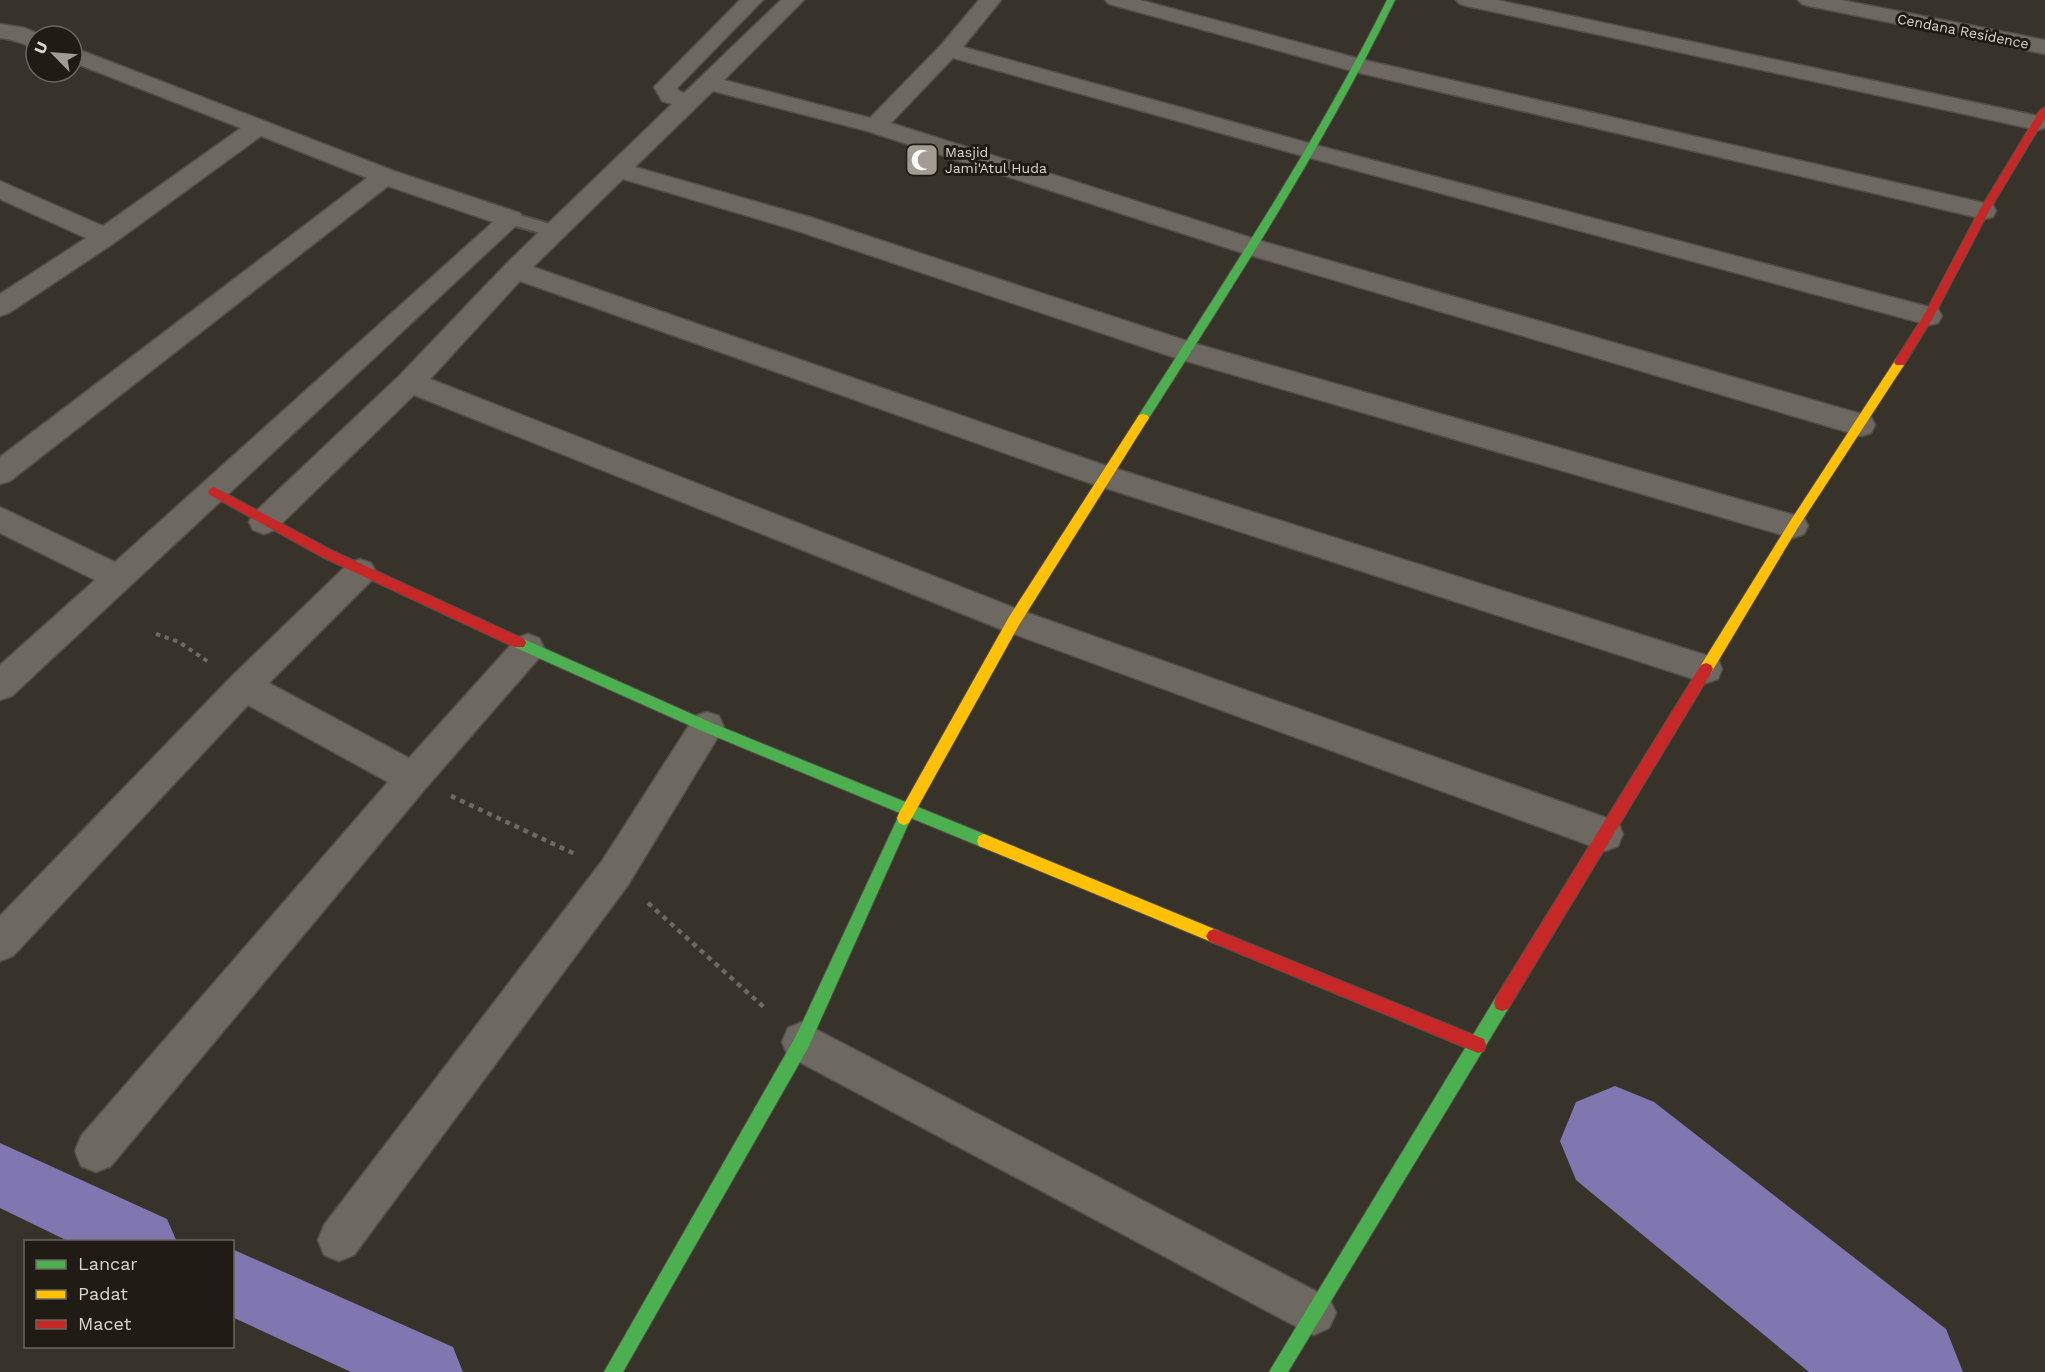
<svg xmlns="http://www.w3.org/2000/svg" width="2045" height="1372" font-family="'Work Sans',sans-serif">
<rect width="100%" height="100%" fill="#37332a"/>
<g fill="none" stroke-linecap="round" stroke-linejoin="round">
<path fill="#8077b1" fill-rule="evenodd" d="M0,1143L167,1219L177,1242H70L0,1208Z
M232,1249L453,1347L463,1372H351L232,1317Z"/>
<path fill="#8077b1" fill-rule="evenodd" d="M1615,1086L1654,1102L1946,1329L1963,1372H1809L1576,1180L1560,1141L1576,1102Z"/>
<defs>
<path id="lane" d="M511,213L561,227L564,231L561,235L555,237L505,223L503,219L505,215Z"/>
<path id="street" d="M740,0H763L677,88L679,91L684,93L781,0H804L724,80L870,118L941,45L979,0H1001L963,47L1319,146L1929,307L1938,309L1942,316L1938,323L1929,325L1303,156L953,58L891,123L1261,241L1861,414L1871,417L1875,425L1871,433L1861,436L1243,253L867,131L713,91L635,167L813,218L1193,343L1804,518L1808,526L1804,534L1793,538L1176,358L795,230L623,179L533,267L1098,463L1718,659L1722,669L1718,679L1706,683L1078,479L520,281L430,379L1025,612L1618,822L1623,834L1618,846L1605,851L1003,630L414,395L275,530L264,534L253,530L249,522L253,514L400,375L506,264L672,104L662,101L654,87Z
M1105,0H1140L1364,60L1984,203L1993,205L1996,211L1993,217L1984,219L1360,73L1109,4Z
M1456,0H1497L2038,116L2045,118V128L2038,130L1467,6L1460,4Z
M1798,0H1841L2045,40V54L1809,6L1802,4Z
M0,24L25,28L43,36H36V48C23,44 13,39 0,38Z
M72,47L394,171L520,213L523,219L12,696L0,700V665L95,580L0,533V507L115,562L493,222L388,186L10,481L0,484V457L367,178L261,136L114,243L9,313L0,316V294L86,238L0,199V181L103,226L241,128L72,62Z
M360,559L371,563L376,572L371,581L269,683L409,758L517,638L528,634L539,638L544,648L539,658L425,789L111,1166L96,1172L81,1166L75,1151L81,1136L388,782L248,705L13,956L0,961V916L232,676L349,563Z
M707,712L719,716L724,727L628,885L354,1255L339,1261L324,1255L318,1240L324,1225L602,861L695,716Z
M802,1022L1329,1298L1336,1313L1329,1328L1314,1335L1299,1328L788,1056L782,1042L788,1028Z"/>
<path id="fast" d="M1387,0H1395C1323,147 1235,283 1147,421H1139L1137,418L1139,415C1226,279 1315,145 1387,0Z
M519,637L712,723L989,836L991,841L989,846L984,848L911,818L808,1048L623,1372H604L796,1036L900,813L702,731L514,647L512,643L514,639Z
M1502,995L1508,997L1510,1003L1508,1009L1288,1372H1269L1496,997Z"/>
<path id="slow" d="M1900,358L1904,359V365L1797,529L1711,673H1701L1699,669L1701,665L1789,523L1896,359Z
M1143,414L1147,415L1149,418L1147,421L1019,625L909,823L904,825L899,823L897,818L899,813L1009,617L1139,415Z
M984,834L1219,931L1222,936L1219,941L1214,943L979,846L977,841L979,836Z"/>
<path id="jam" d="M2045,107V118L1989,211L1934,316L1904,365H1896L1894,362L1924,315L1979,211L2040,110Z
M214,487L331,550L524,639L526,643L524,647H514L322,557L210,495L208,492L210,489Z
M1706,663L1711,665L1713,669L1711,673L1508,1009L1502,1011L1496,1009L1494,1003L1496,997L1701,665Z
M1214,929L1484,1039L1486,1045L1484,1051L1478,1053L1209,941L1206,936L1209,931Z"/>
</defs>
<use href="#lane" stroke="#534f48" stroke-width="4"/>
<use href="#street" stroke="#534f48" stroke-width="3"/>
<use href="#fast" stroke="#534f48" stroke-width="2"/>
<use href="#slow" stroke="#534f48" stroke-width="2"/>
<use href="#jam" stroke="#534f48" stroke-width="2"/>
<path stroke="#6d6963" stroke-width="4" stroke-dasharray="4.5 4.5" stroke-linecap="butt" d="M156,634L179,642L210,663
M451,796L454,797"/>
<path stroke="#6d6963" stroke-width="4.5" stroke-dasharray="5 5" stroke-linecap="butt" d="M451,796L575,854
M648,903L767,1010"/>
<use href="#lane" fill="#6d6962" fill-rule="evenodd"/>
<use href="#street" fill="#6d6962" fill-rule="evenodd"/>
<use href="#fast" fill="#4caf50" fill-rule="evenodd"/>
<use href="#slow" fill="#ffc107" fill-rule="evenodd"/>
<use href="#jam" fill="#c62828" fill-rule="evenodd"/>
</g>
<defs>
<symbol id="mosque-square" viewBox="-11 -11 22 22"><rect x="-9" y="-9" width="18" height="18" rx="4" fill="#a29c93" stroke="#201c15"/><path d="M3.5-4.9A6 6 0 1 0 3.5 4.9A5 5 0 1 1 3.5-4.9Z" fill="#fff"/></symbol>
</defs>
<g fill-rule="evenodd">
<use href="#mosque-square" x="903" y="141" width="38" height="38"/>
</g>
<g text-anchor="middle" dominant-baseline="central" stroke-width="6" stroke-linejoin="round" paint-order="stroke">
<g font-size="14" fill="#dbd5cc" stroke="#201c15">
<text transform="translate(1963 31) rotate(11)">Cendana Residence</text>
</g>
<g font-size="14" fill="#dbd5cc" stroke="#201c15" text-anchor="start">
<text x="945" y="152">Masjid<tspan x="945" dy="16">Jami'Atul Huda</tspan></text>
</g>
</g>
<rect x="24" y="1240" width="210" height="108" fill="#201c15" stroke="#6b665e" stroke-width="1.5"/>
<rect x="36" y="1260" width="30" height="9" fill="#4caf50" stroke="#6b665e" stroke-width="1.5"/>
<text x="78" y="1270" font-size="18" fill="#dbd5cc">Lancar</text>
<rect x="36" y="1290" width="30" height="9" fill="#ffc107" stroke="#6b665e" stroke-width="1.5"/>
<text x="78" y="1300" font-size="18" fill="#dbd5cc">Padat</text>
<rect x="36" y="1320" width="30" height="9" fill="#c62828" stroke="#6b665e" stroke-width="1.5"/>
<text x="78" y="1330" font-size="18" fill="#dbd5cc">Macet</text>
<g transform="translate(54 54) rotate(295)"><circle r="28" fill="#201c15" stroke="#6b665e" stroke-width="1.5"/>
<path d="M0-4.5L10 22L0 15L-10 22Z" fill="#a29c93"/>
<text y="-9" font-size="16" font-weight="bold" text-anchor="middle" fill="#dbd5cc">U</text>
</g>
</svg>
